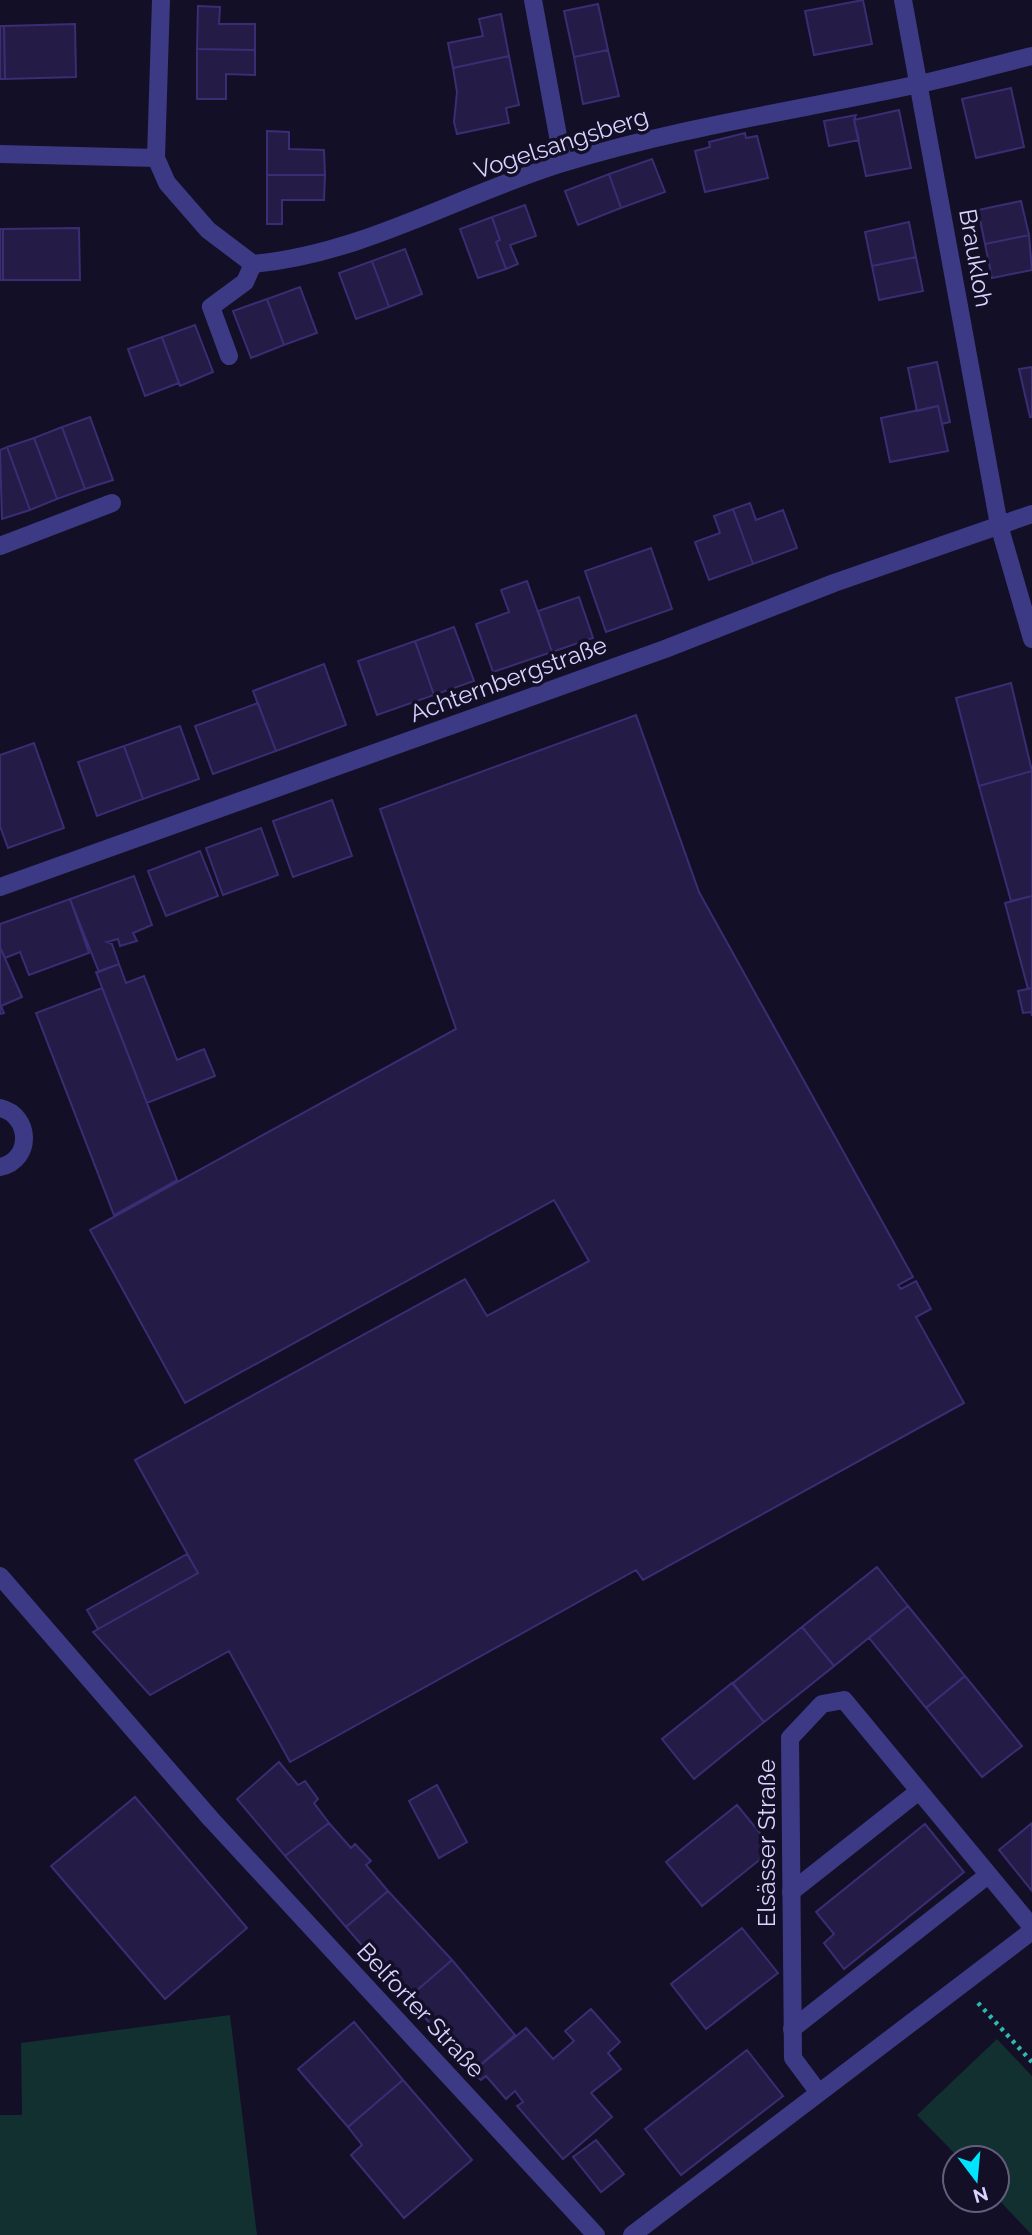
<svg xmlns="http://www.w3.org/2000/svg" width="1032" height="2235" font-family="Raleway,sans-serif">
<rect width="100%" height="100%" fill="#130f26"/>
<path fill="#12302f" d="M230,2015L257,2235H0V2115H22L21,2043Z
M997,2039L1032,2076V2235L997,2198V2158H959L917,2115Z"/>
<path fill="#241b47" stroke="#3b2d73" stroke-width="2" d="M863,0L872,44L814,55L805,11Z
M598,4L608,50L574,57L564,11Z
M198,6L220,7L219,24H255V50L197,49Z
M501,14L509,56L453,68L448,43L483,36L479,19Z
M75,24L76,77L5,79L4,26Z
M0,26H4L5,79H0Z
M197,49L255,50V75L226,74V99H197Z
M608,50L619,96L583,104L574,57Z
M509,56L519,105L506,108L509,123L457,134L454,122L457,92L453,68Z
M1011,88L1024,147L976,158L962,99Z
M899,110L911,168L866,176L854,120Z
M856,115L854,120L859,140L829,146L824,121Z
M267,131L289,132V149L324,150L325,175H267Z
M745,133L746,138L757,136L768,178L705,192L695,151L710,147L709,142Z
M652,159L665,192L621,208L609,174Z
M609,174L621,208L578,225L565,191Z
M267,175H325L324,200H282V224H267Z
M1021,201L1029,235L985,244L978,210Z
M525,205L536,236L510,245L518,264L506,269L496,242L500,240L492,217Z
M492,217L500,240L496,242L506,269L478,278L460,229Z
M909,222L916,257L872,266L865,232Z
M79,228L80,280H3V229Z
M0,229H3V280H0Z
M1029,235L1032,270L992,278L985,244Z
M405,249L422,294L389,307L372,261Z
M916,257L923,291L879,300L872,266Z
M372,261L389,307L356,319L339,273Z
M300,287L317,333L284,345L267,299Z
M267,299L284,345L251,358L233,311Z
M195,325L213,372L180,386L162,337Z
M162,337L179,383L145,396L128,349Z
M937,362L950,422L942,424L938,406L917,411L908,368Z
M1032,367V417H1030L1019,369Z
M938,406L948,451L890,462L881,418Z
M90,417L113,480L85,489L62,427Z
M62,427L85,489L57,499L34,438Z
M34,438L57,499L30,510L7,447Z
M7,447L30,510L2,519L0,450Z
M750,503L756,520L783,510L797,548L753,564L733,509Z
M733,509L753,564L709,580L695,542L720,533L714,516Z
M651,548L672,609L606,632L585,571Z
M527,581L552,652L493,672L476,624L509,612L501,590Z
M579,597L593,638L552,652L538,611Z
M454,627L474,681L434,695L415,641Z
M415,641L434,695L377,715L358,661Z
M324,664L346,725L276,751L253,691Z
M1011,683L1032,771L979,786L956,698Z
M258,703L276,751L213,774L195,726Z
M636,715L699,892L913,1277L898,1285L901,1289L916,1281L931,1309L916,1317L964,1403L643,1580L636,1570L290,1762L229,1651L150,1695L93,1632L198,1573L135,1460L465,1279L487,1316L589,1261L554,1200L185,1403L90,1230L456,1029L380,809Z
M180,726L199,779L143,799L124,746Z
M34,743L64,828L8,848L0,826V755Z
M124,746L143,799L97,816L78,762Z
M1032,771V896L1011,901L979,786Z
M332,800L352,856L293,877L273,821Z
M261,828L278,875L223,895L206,848Z
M200,851L218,896L166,916L148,871Z
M134,876L152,925L133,933L137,941L120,946L118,939L107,942L112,944L119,964L99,972L70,899Z
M1032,896V988L1028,989L1005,903Z
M70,899L89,953L29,975L20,952L5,958L0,947V924Z
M0,947L22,997L1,1006L4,1013L0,1014Z
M119,964L126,983L144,976L177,1060L204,1049L215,1076L147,1103L96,972Z
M102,988L177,1180L114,1215L36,1013Z
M1032,988V1016L1031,1012L1023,1013L1018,991Z
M187,1554L198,1573L98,1629L87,1610Z
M877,1567L908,1606L834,1666L802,1627Z
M908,1606L965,1676L926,1708L869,1638Z
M802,1627L834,1666L764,1722L733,1683Z
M965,1676L1022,1746L982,1777L926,1708Z
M732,1683L764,1722L694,1779L662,1739Z
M279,1762L298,1785L305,1781L318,1799L314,1803L329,1823L285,1856L237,1799Z
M437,1785L467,1842L439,1858L409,1801Z
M135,1797L247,1928L165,1999L51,1866Z
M737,1805L773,1849L702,1906L666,1862Z
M329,1823L351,1848L355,1844L371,1861L366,1865L388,1891L346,1927L285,1856Z
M1032,1823V1891L999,1850Z
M925,1824L964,1872L844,1969L824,1943L834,1934L816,1912Z
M388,1891L452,1960L408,1998L346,1927Z
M742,1928L778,1973L706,2029L671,1984Z
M452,1960L515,2035L472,2072L408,1998Z
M591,2009L620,2042L608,2053L621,2069L591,2093L612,2117L563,2159L517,2106L523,2102L515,2091L506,2099L486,2076L481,2080L472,2072L526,2028L553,2059L574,2041L565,2031Z
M354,2022L403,2080L348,2127L298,2069Z
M747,2050L783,2096L681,2175L645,2129Z
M403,2080L472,2160L404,2218L351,2155L362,2145L348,2127Z
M596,2140L624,2174L601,2192L573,2157Z"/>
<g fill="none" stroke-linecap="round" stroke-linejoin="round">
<path stroke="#2fb8b0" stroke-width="4.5" stroke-dasharray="3.5 5" stroke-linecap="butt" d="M978,2003L1032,2062"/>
<path stroke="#3d3a85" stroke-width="18" d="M229,356L211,307L245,282L253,264
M0,546L112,503
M0,1108C31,1115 33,1160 0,1167
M0,1576L210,1818
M791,1892L919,1791
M792,2029L988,1875"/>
<path stroke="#3d3a85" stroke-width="18" d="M161,0L156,158L167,183L208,230L253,264C363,254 459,195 563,163C680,127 800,110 919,84C957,76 994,65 1032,56
M533,0L563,163
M903,0L999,525L1032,639
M0,154L156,158
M210,1818L596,2235
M819,2093L793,2058L790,1738L822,1704L844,1700L1032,1927
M632,2235L1032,1931"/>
<path stroke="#3d3a85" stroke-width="18" d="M0,887L665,649L834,583L1032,514"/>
</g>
<g text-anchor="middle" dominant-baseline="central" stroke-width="7" stroke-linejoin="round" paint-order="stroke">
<g font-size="24" fill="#d9d4ff" stroke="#130f26">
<text transform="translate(561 143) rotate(-18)">Vogelsangsberg</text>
<text transform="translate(976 258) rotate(80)">Braukloh</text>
<text transform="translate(508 679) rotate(-20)">Achternbergstraße</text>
<text transform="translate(766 1843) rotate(-90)">Elsässer Straße</text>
<text transform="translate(421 2010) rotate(47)">Belforter Straße</text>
</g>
</g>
<g transform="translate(976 2179) rotate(164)"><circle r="33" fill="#130f26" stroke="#625e7d" stroke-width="2"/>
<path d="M0-5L12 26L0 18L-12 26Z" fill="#00e5ff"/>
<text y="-10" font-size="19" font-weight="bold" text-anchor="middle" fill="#d9d4ff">N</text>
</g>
</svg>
